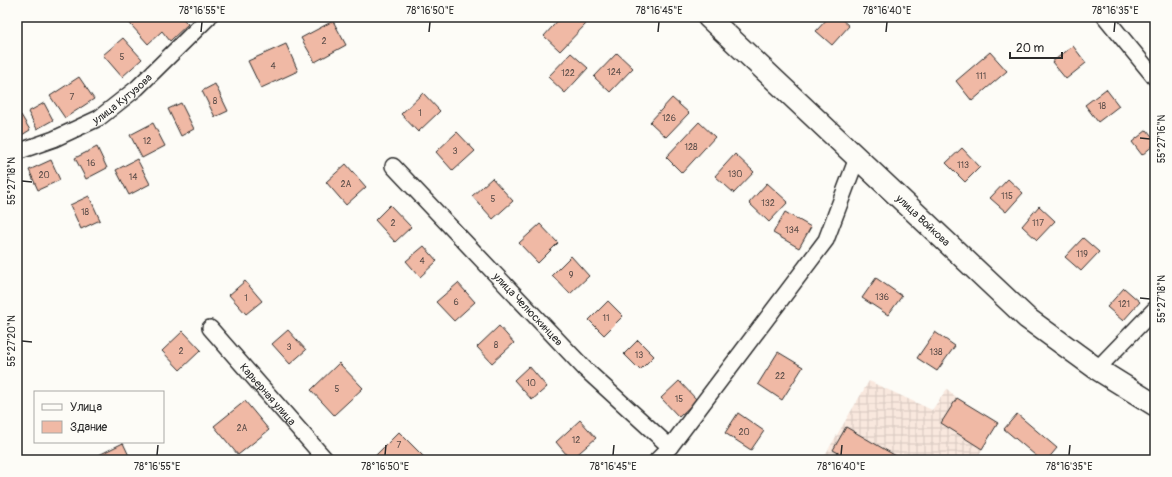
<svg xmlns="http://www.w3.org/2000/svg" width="1172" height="477" font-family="Pangolin,sans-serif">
<defs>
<pattern id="industrial-grid" width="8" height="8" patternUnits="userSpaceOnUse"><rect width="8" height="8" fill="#f9e8de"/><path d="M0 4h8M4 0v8" fill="none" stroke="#d6c7bf"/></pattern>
</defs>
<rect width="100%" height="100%" fill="#fdfcf7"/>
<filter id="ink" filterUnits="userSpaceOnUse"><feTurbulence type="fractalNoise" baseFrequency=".025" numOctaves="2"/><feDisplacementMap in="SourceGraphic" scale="8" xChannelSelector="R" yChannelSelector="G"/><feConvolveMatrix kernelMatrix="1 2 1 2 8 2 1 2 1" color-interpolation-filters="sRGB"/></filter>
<g filter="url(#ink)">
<path fill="url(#industrial-grid)" d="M869,381L932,410L947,389L957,398L998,423L982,449L978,460H822Z"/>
<path fill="#f0b9a5" stroke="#2b2b2b" d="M124,17H181L188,24L170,41L162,31L148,44Z
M561,17H579L586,24L560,51L544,36Z
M829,17H839L849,26L832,45L816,31Z
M333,21L346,45L315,62L301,38Z
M123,38L142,59L122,77L103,55Z
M286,44L298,71L261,88L248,61Z
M1073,46L1086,63L1066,79L1052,62Z
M990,52L1007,71L972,101L956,81Z
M571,53L588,68L565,93L548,77Z
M617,53L633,68L610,92L594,77Z
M79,77L94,99L65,118L50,96Z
M215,84L228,111L215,117L202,91Z
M1106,89L1119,106L1098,122L1085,105Z
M423,93L440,111L418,132L401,114Z
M672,98L689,113L666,137L650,122Z
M44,103L53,120L37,129L28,112Z
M181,103L194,129L181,136L168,109Z
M21,115L30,130L17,138V117Z
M699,122L715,137L682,173L666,157Z
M153,123L165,146L142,158L130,135Z
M1147,130L1155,140V144L1142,155L1132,142Z
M457,132L475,151L453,171L436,152Z
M97,147L107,168L86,179L75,158Z
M962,148L980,167L965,182L946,163Z
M735,154L754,172L734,193L715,176Z
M137,159L150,184L129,195L116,170Z
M51,160L60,180L38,190L29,170Z
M346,164L366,187L346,205L326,182Z
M492,178L513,201L493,219L472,196Z
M1008,179L1023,193L1006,212L990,198Z
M767,183L788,202L769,222L749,203Z
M89,196L100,220L81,229L70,205Z
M390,205L411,227L395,242L375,220Z
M1039,206L1055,221L1037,240L1022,226Z
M785,212L811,227L799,248L773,233Z
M540,224L558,243L538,263L519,243Z
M1083,238L1099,252L1081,271L1065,257Z
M424,246L437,261L420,277L406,261Z
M571,256L589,276L570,294L552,275Z
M876,278L902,296L888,315L862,298Z
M245,281L262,301L246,314L229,295Z
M458,283L475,302L454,321L436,302Z
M1124,288L1140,302L1123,321L1107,307Z
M608,301L623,316L604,335L589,320Z
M499,326L514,343L492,363L477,347Z
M288,330L306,350L290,364L272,344Z
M183,331L201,350L180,370L162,351Z
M935,332L955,346L937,371L917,358Z
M638,340L654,356L640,370L624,354Z
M778,352L803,367L782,400L758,384Z
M339,363L363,388L334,415L311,390Z
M529,366L547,387L532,400L514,380Z
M679,381L697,400L679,417L661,398Z
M957,398L998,423L982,449L941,423Z
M245,401L269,430L238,455L214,426Z
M738,413L764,431L751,450L725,433Z
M1017,414L1057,448L1047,460H1041L1004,429Z
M580,420L596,438L571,460L556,442Z
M846,427L896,456L894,460H851L833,450Z
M399,432L425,458L423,460H373L372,459Z
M123,443L131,460H101L99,455Z"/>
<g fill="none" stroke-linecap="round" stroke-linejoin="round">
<defs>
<g id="street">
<path d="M1105,17L1155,78"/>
<path id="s1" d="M17,152L54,139L99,118L137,88L209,17"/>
<path id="s2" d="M393,166L585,369L670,447"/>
<path id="s3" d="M210,328L326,460"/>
<path d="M1097,369L1155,309"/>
<path d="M657,460L670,447L826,240L857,158"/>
</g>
<g id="secondary">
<path id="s4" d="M708,17L1027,318L1097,369L1155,405"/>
</g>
</defs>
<use href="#street" stroke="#2b2b2b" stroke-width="18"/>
<use href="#secondary" stroke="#2b2b2b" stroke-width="24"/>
<use href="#street" stroke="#fdfcf7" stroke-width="15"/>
<use href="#secondary" stroke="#fdfcf7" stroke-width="21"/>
</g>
</g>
<path fill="none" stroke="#2b2b2b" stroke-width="1.5" d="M201,32L202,22M429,32L430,22M658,32L659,22M886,32L887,22M1114,32L1115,22M1140,138L1150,139M22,181L32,182M1140,298L1150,299M22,341L32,342M157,455L158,445M385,455L386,445M613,455L614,445M841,455L842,445M1069,455L1070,445"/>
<g text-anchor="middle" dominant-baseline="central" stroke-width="4" stroke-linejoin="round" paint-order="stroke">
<g font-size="9" fill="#5c4e4a">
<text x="324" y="41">2</text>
<text x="122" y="57">5</text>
<text x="273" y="66">4</text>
<text x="614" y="72">124</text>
<text x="568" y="73">122</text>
<text x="981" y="76">111</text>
<text x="72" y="97">7</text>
<text x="215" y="101">8</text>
<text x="1102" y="106">18</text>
<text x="420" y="113">1</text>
<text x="669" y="118">126</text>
<text x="147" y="141">12</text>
<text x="691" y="147">128</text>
<text x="455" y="151">3</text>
<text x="91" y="163">16</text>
<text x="963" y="165">113</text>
<text x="735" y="174">130</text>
<text x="44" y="175">20</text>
<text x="133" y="177">14</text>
<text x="346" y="184">2А</text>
<text x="1007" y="196">115</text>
<text x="493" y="199">5</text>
<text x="768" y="203">132</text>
<text x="85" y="212">18</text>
<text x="393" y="223">2</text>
<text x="1038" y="223">117</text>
<text x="792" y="230">134</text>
<text x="1082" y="254">119</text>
<text x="422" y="261">4</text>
<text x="571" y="275">9</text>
<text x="882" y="297">136</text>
<text x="246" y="298">1</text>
<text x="456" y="302">6</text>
<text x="1124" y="304">121</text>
<text x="606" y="318">11</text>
<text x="496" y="345">8</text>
<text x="289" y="347">3</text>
<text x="181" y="351">2</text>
<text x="936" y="352">138</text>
<text x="639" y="355">13</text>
<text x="780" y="376">22</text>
<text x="531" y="383">10</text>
<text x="337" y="389">5</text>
<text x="679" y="399">15</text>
<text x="242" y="428">2А</text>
<text x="744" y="432">20</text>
<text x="576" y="440">12</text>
<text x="399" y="445">7</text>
</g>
<g font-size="11" fill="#2b2b2b" stroke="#fdfcf7">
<text stroke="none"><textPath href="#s1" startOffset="119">улица Кутузова</textPath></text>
<text stroke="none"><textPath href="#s4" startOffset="296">улица Войкова</textPath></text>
<text stroke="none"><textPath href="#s2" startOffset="197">улица Челюскинцев</textPath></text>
<text stroke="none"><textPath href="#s3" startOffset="88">Карьерная улица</textPath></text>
</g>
</g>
<rect width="1172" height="477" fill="none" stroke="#fdfcf7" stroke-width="44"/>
<rect x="34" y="391" width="130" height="52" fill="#fdfcf7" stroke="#a9a8a5"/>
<rect x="42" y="404" width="20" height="6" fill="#fdfcf7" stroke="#a9a8a5"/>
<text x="70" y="411" font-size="12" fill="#2b2b2b">Улица</text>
<rect x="42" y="421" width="20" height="12" fill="#f0b9a5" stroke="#a9a8a5"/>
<text x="70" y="431" font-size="12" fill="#2b2b2b">Здание</text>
<path d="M1010 52v6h52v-6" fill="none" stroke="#2b2b2b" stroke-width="2"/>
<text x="1016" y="52" font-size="12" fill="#2b2b2b" stroke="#fdfcf7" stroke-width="3" paint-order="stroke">20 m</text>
<rect x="22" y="22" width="1128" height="433" fill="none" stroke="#2b2b2b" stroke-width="1.5"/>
<g font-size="10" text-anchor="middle" fill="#2b2b2b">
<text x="202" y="14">78°16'55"E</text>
<text x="430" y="14">78°16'50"E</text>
<text x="659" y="14">78°16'45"E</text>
<text x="887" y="14">78°16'40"E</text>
<text x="1115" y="14">78°16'35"E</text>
<text transform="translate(1161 139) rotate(-90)" y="4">55°27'16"N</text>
<text transform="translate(11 181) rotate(-90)" y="4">55°27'18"N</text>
<text transform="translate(1161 299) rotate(-90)" y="4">55°27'18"N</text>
<text transform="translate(11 341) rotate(-90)" y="4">55°27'20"N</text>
<text x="157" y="470">78°16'55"E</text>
<text x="385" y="470">78°16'50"E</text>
<text x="613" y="470">78°16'45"E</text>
<text x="841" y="470">78°16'40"E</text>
<text x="1069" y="470">78°16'35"E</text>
</g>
</svg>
